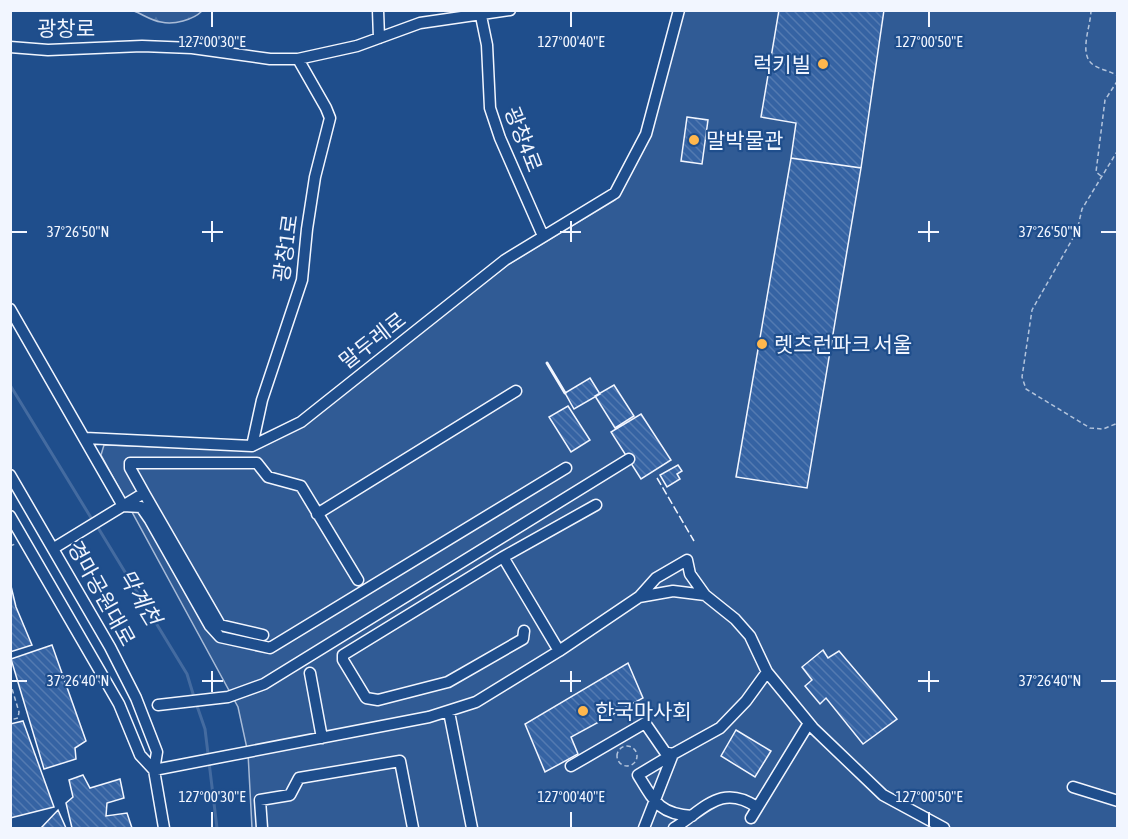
<svg xmlns="http://www.w3.org/2000/svg" width="1128" height="839" font-family="'Asap Condensed','Noto Sans KR',sans-serif">
<defs>
<pattern id="forest-firs" width="22" height="20" patternUnits="userSpaceOnUse" patternTransform="scale(1.5)"><rect width="22" height="20" fill="#305b95"/><path d="M5 1l3.5 6h-7zM16 11l3.5 6h-7z" fill="#4e73a5"/></pattern>
<pattern id="building-back-hatch" width="6" height="6" patternUnits="userSpaceOnUse" patternTransform="scale(1.5)"><rect width="6" height="6" fill="#3563a3"/><path d="M-1 5l2 2M0 0l6 6M5-1l2 2" fill="none" stroke="#537ab1"/></pattern>
</defs>
<rect width="100%" height="100%" fill="#1f4e8c"/>
<path fill="url(#forest-firs)" stroke="#a8bbd7" stroke-width="1.5" d="M134,11H202C193,20 174,25 161,22C152,21 142,14 134,11Z"/>
<path fill="#305b95" stroke="#a8bbd7" stroke-width="1.5" d="M682,11H1117V828H252L248,753L238,707L101,455L104,445L254,450L304,423L509,264L615,200L633,170Z"/>
<g fill="none" stroke-linecap="round" stroke-linejoin="round">
<path stroke="#446ba0" stroke-width="3" d="M10,385L93,521
M97,526L187,674L194,697
M196,703L205,729L217,828"/>
</g>
<path fill="url(#building-back-hatch)" stroke="#f2f6ff" stroke-width="1.5" d="M779,10H884L861,168L791,158L796,123L761,117Z
M687,117L708,120L702,164L681,161Z
M791,158L861,168L807,488L736,477Z
M590,378L600,394L574,409L565,393Z
M614,385L634,416L615,428L595,396Z
M568,406L590,440L571,452L549,417Z
M641,414L671,460L641,479L611,432Z
M678,465L682,471L677,474L680,479L667,487L660,475Z
M10,582L16,607L32,645L10,652Z
M52,645L86,741L75,748L76,759L44,769L11,659Z
M823,650L828,658L839,651L897,719L863,744L826,698L820,704L805,686L812,680L802,667Z
M628,663L643,698L571,737L578,754L545,772L525,724Z
M23,721L54,807L10,818V724Z
M736,730L771,751L755,777L721,756Z
M83,775L90,788L120,779L124,798L107,803L106,816L127,813L132,828H72L66,803L73,797L69,780Z
M58,810L66,828H41Z"/>
<g fill="none" stroke-linecap="round" stroke-linejoin="round">
<defs>
<path id="minor" d="M378,10L379,38
M481,16L487,45L490,108L500,138L543,236
M10,47L48,50L142,46L192,48L270,59H298L357,46L420,23L510,10
M10,309L123,506
M85,438L252,446L301,422L505,260L615,193L646,134L679,10
M252,446L262,400L302,280L307,229L315,177L330,118L326,108L298,59
M10,475L110,647L136,698L157,752L154,770L140,755L119,704L10,516
M144,493L130,468V463H257L268,477L301,486L358,580
M123,506L141,507L150,520L210,626L220,637L270,648L566,468
M317,514L516,391
M54,548L144,493L220,625L263,635
M503,557L559,651
M639,597L673,591L705,595
M524,631L523,639L448,682L378,700L366,698L343,660V655L503,557L596,505
M310,673L322,738
M158,705L228,697L264,684L629,459
M449,712L472,828
M673,754L638,775C654,801 659,814 692,816
M571,766L645,723L665,752L673,754
M1073,787L1118,801
M751,818L809,723
M164,828L154,770L429,717L476,702L559,651L639,597L656,578L687,560L690,574L705,595L735,619L750,636L767,672L813,728L883,795L944,828
M262,828L260,800L290,795L299,778L400,761L413,828
M644,828L673,754L720,728L746,701L767,672
M674,828C705,809 721,783 757,807"/>
</defs>
<use href="#minor" stroke="#f2f6ff" stroke-width="13"/>
<path stroke="#b3c4dc" stroke-width="1.5" stroke-dasharray="4.5 3" stroke-linecap="butt" d="M1091,10C1091,27 1077,56 1095,66C1102,70 1110,71 1118,76
M1118,150L1082,209L1077,231L1032,310L1022,377L1026,389L1090,428L1103,429L1118,423
M1101,176L1096,172L1105,100L1118,80
M10,546L15,544
M10,682L19,712L18,718L10,720
M617 756a10 10 0 1 1 20 0a10 10 0 1 1-20 0Z"/>
<use href="#minor" stroke="#1f4e8c" stroke-width="10"/>
<path stroke="#f2f6ff" stroke-width="1.5" stroke-dasharray="8 3" stroke-linecap="butt" d="M657,478L694,541"/>
<path stroke="#f2f6ff" stroke-width="3" d="M547,363L565,393"/>
</g>
<path fill="none" stroke="#f2f6ff" stroke-width="2" d="M212,12V27M571,12V27M929,12V27M212,221V242M571,221V242M929,221V242M12,232H27M202,232H223M560,232H581M918,232H939M1101,232H1116M212,671V692M571,671V692M929,671V692M12,681H27M202,681H223M560,681H581M918,681H939M1101,681H1116M212,812V827M571,812V827M929,812V827"/>
<g fill="#ffb74d" stroke="#1f4e8c" stroke-width="2">
<circle cx="823" cy="64" r="6"/>
<circle cx="694" cy="140" r="6"/>
<circle cx="762" cy="344" r="6"/>
<circle cx="583" cy="711" r="6"/>
</g>
<g text-anchor="middle" dominant-baseline="central" stroke-width="4.5" stroke-linejoin="round" paint-order="stroke">
<g font-size="21" fill="#f2f6ff" stroke="#1f4e8c">
<text x="66" y="28">광창로</text>
<text transform="translate(524 139) rotate(69)">광창4로</text>
<text transform="translate(285 248) rotate(-82)">광창1로</text>
<text transform="translate(372 340) rotate(-38)">말두레로</text>
<text transform="translate(102 593) rotate(61)">경마공원대로</text>
</g>
<g font-size="21" fill="#f2f6ff" stroke="#1f4e8c" text-anchor="start">
<text x="811" y="64" text-anchor="end">럭키빌</text>
<text x="706" y="140">말박물관</text>
<text x="774" y="344">렛츠런파크 서울</text>
<text x="595" y="711">한국마사회</text>
</g>
<g font-size="22" font-style="italic" fill="#f2f6ff" stroke="#1f4e8c">
<text transform="translate(140 597) rotate(59)">막계천</text>
</g>
</g>
<g font-size="15" text-anchor="middle" fill="#f2f6ff" stroke="#1f4e8c" stroke-width="4.5" stroke-linejoin="round" paint-order="stroke">
<text x="212" y="47">127°00'30"E</text>
<text x="571" y="47">127°00'40"E</text>
<text x="929" y="47">127°00'50"E</text>
<text x="78" y="237">37°26'50"N</text>
<text x="1050" y="237">37°26'50"N</text>
<text x="78" y="686">37°26'40"N</text>
<text x="1050" y="686">37°26'40"N</text>
<text x="212" y="802">127°00'30"E</text>
<text x="571" y="802">127°00'40"E</text>
<text x="929" y="802">127°00'50"E</text>
</g>
<rect width="1128" height="839" fill="none" stroke="#f2f6ff" stroke-width="24"/>
</svg>
